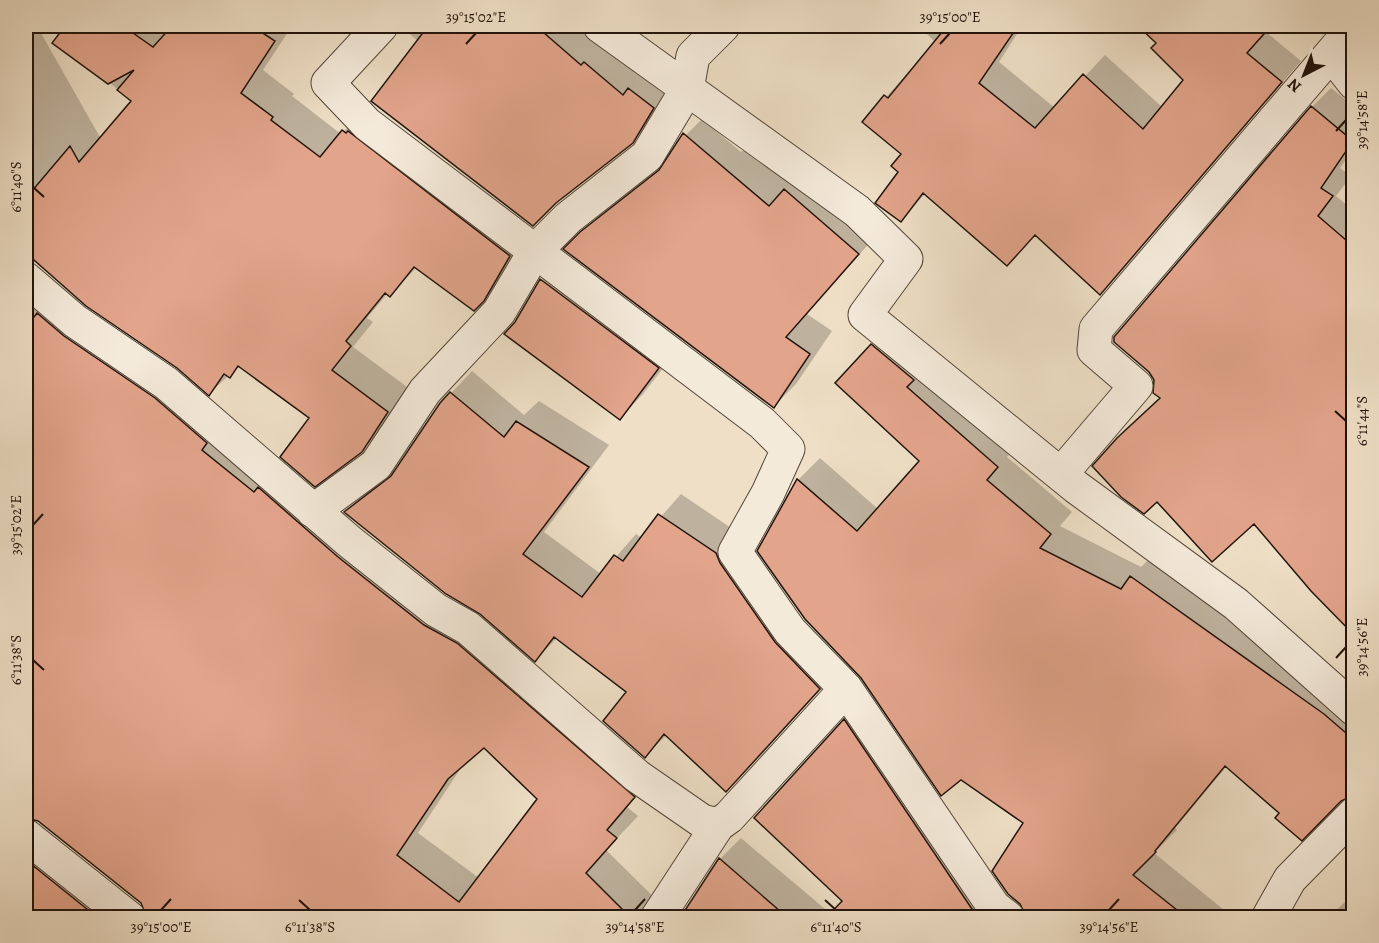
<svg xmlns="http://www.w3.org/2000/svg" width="1379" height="943" font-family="Alegreya,serif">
<rect width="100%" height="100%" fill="#eedfc6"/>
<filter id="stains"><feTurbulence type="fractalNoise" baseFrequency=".00333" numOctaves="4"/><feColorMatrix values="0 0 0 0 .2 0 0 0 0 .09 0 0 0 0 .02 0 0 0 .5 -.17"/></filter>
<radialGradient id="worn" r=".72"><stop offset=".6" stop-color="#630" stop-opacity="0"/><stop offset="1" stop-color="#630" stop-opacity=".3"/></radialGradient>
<path fill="#0003" fill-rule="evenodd" d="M26,26H37L101,139L133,100L54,43L67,26H292L263,70L294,94L292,96L341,134L366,109L532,233L497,287L474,309L417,267L390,295L388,293L367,318L373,322L353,347L410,389L385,427L361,451L240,365L209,394L178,366L39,263L26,260Z
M400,26H581L669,95L653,120L632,142L418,41Z
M919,26H1022L999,62L1055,108L1105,55L1162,107L1185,79L1158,43L1141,26H1271L1266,32L1301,61L1100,293L1036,234L926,193L901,220L903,154L864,122L935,42Z
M1331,88L1354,106V148L1340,168L1351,176L1336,196L1354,211V631L1312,590L1254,522L1157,500L1118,439L1161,397L1312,107Z
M702,119L741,152L748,146L880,231L807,314L832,331L796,384L774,406L566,249L605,209L666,161L679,142Z
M565,256L682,344L643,394L620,418L516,323L542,280Z
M55,288L655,774L627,807L638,816L606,850L669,912L684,914L720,859L741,838L831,914L844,901L756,818L866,699L1000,896L1027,915L1025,823L798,480L820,458L878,509L921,460L872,345L894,323L1018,445L1007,457L1072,512L1060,526L1141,567L1153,555L1354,698V795H1348L1301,839L1281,812L1227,766L1175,828L1177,830L1154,853L1234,918H26V571L30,565L26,562V303L34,310ZM484,746L539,799L479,878L418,833L465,762ZM29,816L38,820L142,902L148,915L139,911L36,829Z
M472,371L524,415L539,401L609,445L544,532L601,574L636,534L642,538L681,494L737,532L796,620L841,667L726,790L667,735L645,756L628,692L557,638L535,660L481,613L346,512L367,491L400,466L441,404Z
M1354,894V918H1328L1334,912Z"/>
<path fill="#e2a48b" stroke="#21130b" stroke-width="1.5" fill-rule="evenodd" d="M65,26H123L153,47L172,26H252L275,41L241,93L273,117L271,120L320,157L342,130L346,133L348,131L510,256L484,301L474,311L414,267L390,297L385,293L346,341L351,346L332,370L388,412L362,452L315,487L280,457L309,418L238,366L230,378L224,374L209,396L177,368L86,306L26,253V198L70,146L79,162L131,101L117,90L134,70L108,84L52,43Z
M428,26H536L581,65L584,62L623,95L628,88L654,108L633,143L556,203L533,226L371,101Z
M947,26H1018L979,83L1035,128L1083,74L1143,129L1183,80L1151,48L1156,43L1138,26H1271L1247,53L1282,82L1100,295L1035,235L1007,266L923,193L901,222L875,203L898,172L891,166L901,154L862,122L884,95L888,98Z
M1311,106L1353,141L1321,188L1333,196L1318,216L1353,246V634L1311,591L1254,524L1212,562L1157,502L1144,514L1121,497L1092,466L1117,438L1160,398L1153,393L1154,380L1149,372L1114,342V337Z
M683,133L769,206L784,189L859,254L786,337L810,354L774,408L563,249L580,232L659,170Z
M540,279L659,368L620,420L504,334L515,322Z
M37,313L64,336L155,398L207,443L202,450L254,492L258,487L338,557L424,625L457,643L635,797L607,830L617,838L586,873L631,918H147L141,903L38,821L26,818V327ZM484,748L537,799L459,902L397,855L448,779Z
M871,344L914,380L907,387L998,467L987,480L1051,534L1040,548L1121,589L1130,576L1324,714L1353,739L1352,796L1341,801L1302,841L1275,818L1279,813L1225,766L1155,851L1156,852L1133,875L1187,918L1026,916L1020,904L1008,894L992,871L1023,823L961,780L941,796L861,678L805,619L757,551L797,479L857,531L919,461L835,383Z
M450,392L504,437L516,421L589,467L523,554L582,597L614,555L623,561L658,514L716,553L720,563L775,642L820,689L726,792L664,734L645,758L603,721L626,692L554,637L535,662L480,614L446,594L344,512L391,476L440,403Z
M844,719L974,912L969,918H826L842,901L754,818Z
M719,858L788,918H680Z
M26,860L98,918H26Z"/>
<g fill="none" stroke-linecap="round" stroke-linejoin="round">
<defs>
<path id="street" d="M381,26L328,83L367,124L762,423L788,449L768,493L735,552L790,631L846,689L994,907L1008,918
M600,26L857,211L906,259L865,315L1076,487L1236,604L1354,709
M1332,55L1354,83
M26,279L75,321L166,383L350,542L436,610L468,628L637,776L702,821L718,825L729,817L846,689
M1061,474L1136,386L1094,350L1096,329L1354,27
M313,511L376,465L425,391L499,312L535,251L568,218L647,156L687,89L693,56L723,26
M26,836L129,918
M657,918L718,825
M1268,918L1290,879L1354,814"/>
</defs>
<use href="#street" stroke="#54463a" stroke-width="35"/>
<use href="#street" stroke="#f4eada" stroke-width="33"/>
</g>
<path fill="none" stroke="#21130b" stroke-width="2" d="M466,44L476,33M940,44L950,33M1336,131L1346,120M33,187L44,197M1335,411L1346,421M33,525L43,514M1336,658L1346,647M33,660L44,670M299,900L310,910M825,900L836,910M161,910L171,899M635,910L645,899M1109,910L1119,899"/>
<rect width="1379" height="943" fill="none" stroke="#eedfc6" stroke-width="66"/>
<g transform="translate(1304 75) rotate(222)" stroke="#f4eada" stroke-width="4.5" paint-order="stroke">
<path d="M0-4.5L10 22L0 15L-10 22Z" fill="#21130b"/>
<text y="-9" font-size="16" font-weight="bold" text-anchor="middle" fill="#21130b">N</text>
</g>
<rect x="33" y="33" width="1313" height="877" fill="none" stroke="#21130b" stroke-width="2"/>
<g font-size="15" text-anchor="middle" fill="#21130b">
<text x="476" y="22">39°15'02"E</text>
<text x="950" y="22">39°15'00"E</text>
<text transform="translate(1362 120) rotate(-90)" y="5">39°14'58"E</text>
<text transform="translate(16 187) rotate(-90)" y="5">6°11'40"S</text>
<text transform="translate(1362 421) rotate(-90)" y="5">6°11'44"S</text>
<text transform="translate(16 525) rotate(-90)" y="5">39°15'02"E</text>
<text transform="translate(1362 647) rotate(-90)" y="5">39°14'56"E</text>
<text transform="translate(16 660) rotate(-90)" y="5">6°11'38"S</text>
<text x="161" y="932">39°15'00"E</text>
<text x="310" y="932">6°11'38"S</text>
<text x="635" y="932">39°14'58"E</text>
<text x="836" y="932">6°11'40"S</text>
<text x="1109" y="932">39°14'56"E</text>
</g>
<rect width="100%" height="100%" filter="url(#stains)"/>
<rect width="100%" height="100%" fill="url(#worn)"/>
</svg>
